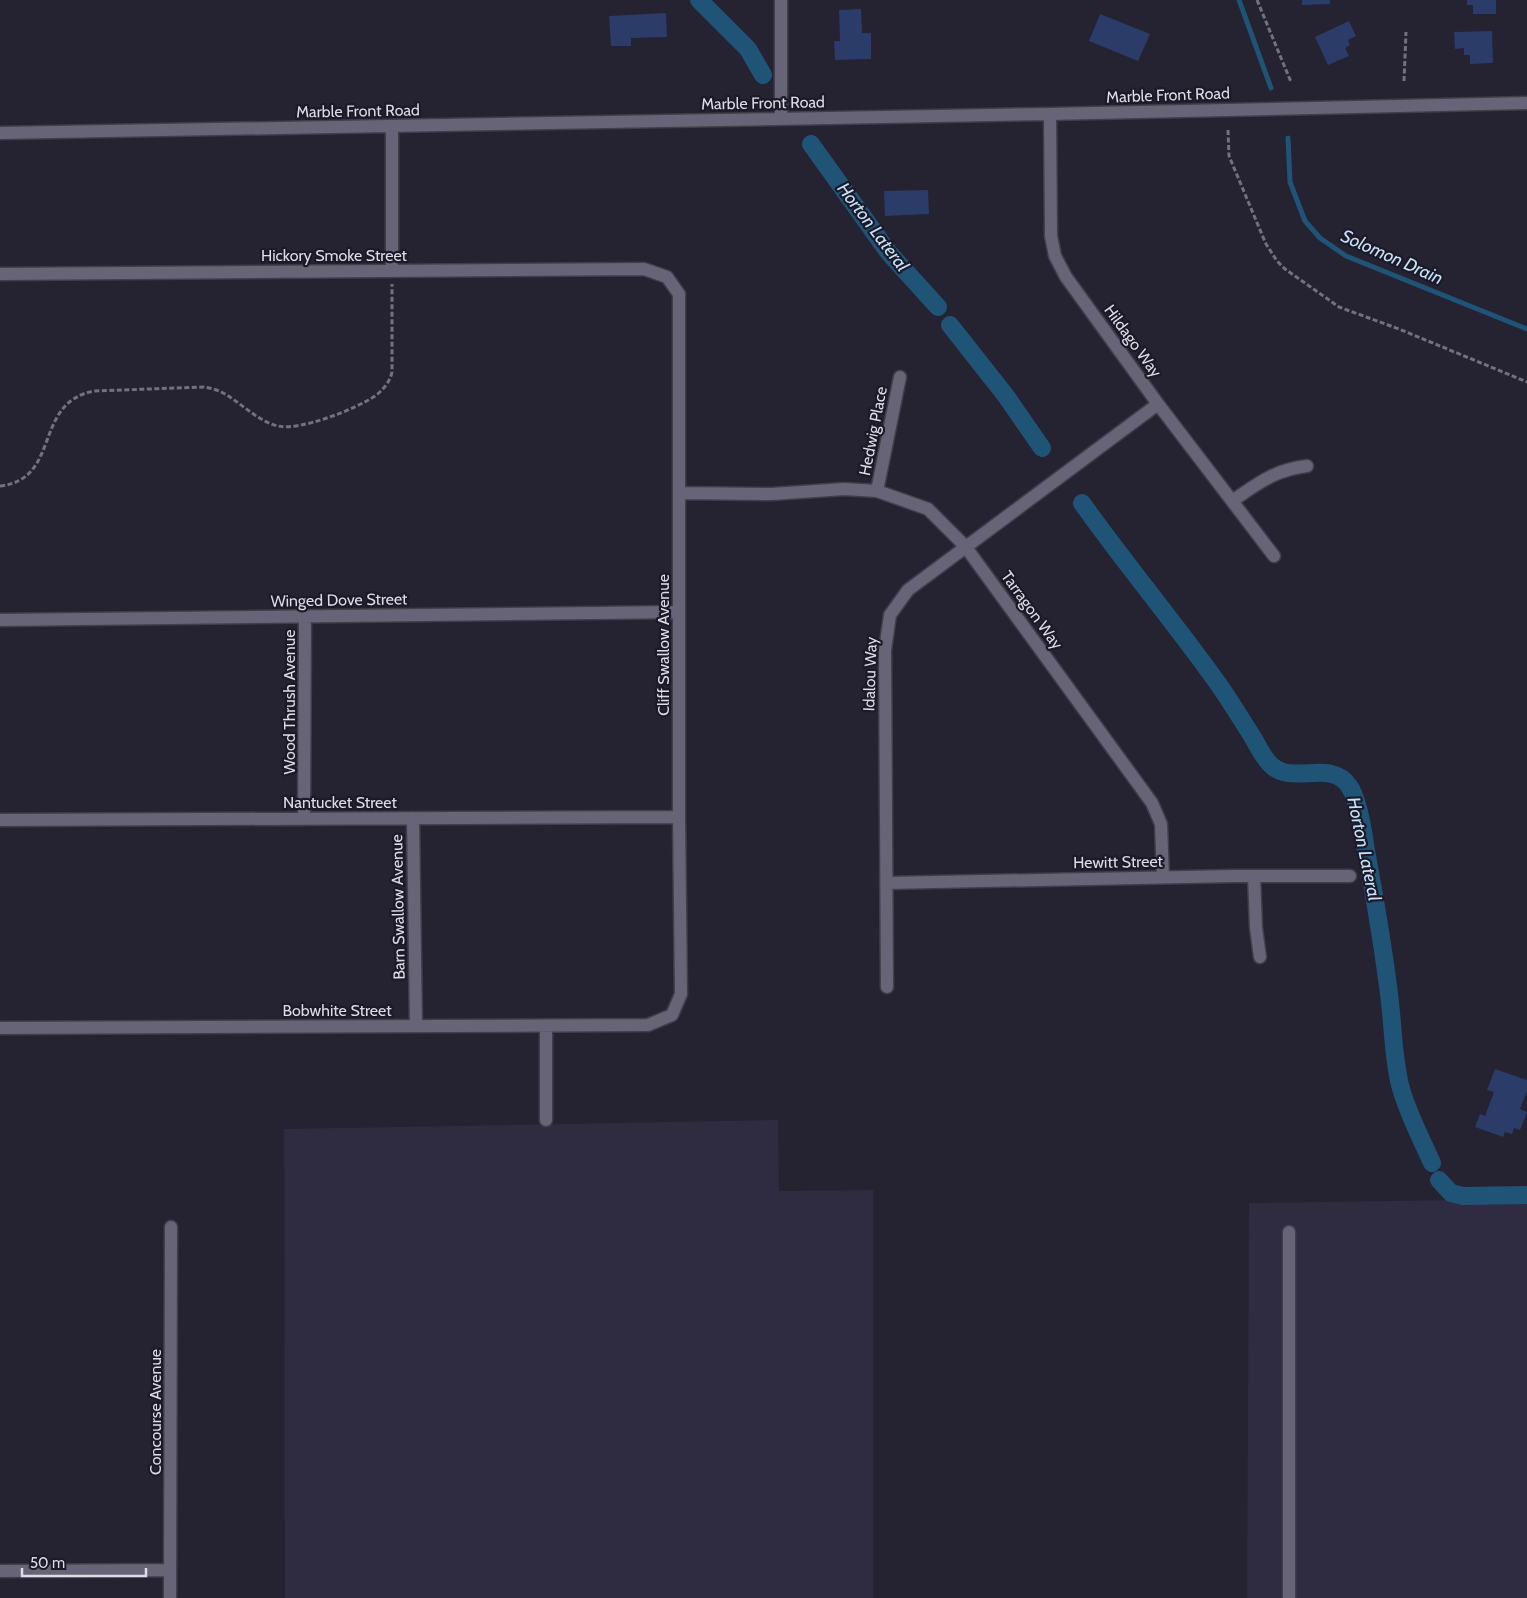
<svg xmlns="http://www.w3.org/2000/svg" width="1527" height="1598" font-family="Cabin,sans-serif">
<rect width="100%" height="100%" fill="#252232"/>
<path fill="#2f2b41" d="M778,1120L779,1191L873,1190V1598H285L284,1129Z
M1527,1199V1598H1247L1249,1203Z"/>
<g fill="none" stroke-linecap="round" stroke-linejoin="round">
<path stroke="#1f5477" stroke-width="5" d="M1239,0L1271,88
M1288,138L1290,182L1305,221L1320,238L1346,256L1527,329"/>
<path stroke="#1f5477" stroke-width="18" d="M699,0L748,49L763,75
M811,144L889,253L938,307
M950,325L1006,396L1042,448
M1082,503C1126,565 1175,623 1219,685C1231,702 1241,719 1252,736C1258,746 1263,758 1272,766C1293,785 1331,759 1349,786C1358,798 1364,836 1366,851C1375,899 1383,946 1389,994C1393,1024 1393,1056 1400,1085C1407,1112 1421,1138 1432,1163
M1439,1180L1451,1193L1463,1196L1527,1195"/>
</g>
<path fill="#2b3c69" d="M1302,0H1330V4L1302,5Z
M1467,0H1496V14H1473V5H1467Z
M861,9L862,33H871V59L835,60L834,41H840L839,10Z
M666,13L667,37L631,38V46H611L609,16Z
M1100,14L1150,34L1138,61L1089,41Z
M1349,21L1356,36L1348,40L1350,45L1345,48L1349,56L1328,65L1315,37Z
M1492,31L1493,63L1470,64V55H1464V48L1455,49L1454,32Z
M928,190L929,214L885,216L884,191Z
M1495,1069L1527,1080V1091L1520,1109L1527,1112L1520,1130L1514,1128L1512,1134L1505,1132L1503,1137L1475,1127L1480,1114L1485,1116L1494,1092L1487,1090Z"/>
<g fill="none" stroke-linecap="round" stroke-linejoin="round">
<defs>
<path id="minor" d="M781,0V118
M1050,114L1051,236L1055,256L1066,277L1158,404L1274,556
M0,133L1050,114L1527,103
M392,271V127
M0,274L644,269L667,277L679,294V817L681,994L672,1015L648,1025L0,1028
M877,491L900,377
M680,493L772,494L844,489L877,491L928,509L965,546L1152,803L1161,824L1163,877
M1232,501C1259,483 1274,470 1307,466
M0,620L679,612
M413,818L416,1026
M304,819L305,616
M0,820L679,817
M1254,876L1256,928L1260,957
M887,883L1234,876H1350
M887,987L885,650L890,615L908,590L1158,404
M546,1026V1120
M1289,1232V1598
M0,1571L170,1570
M170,1598L171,1227"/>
</defs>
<use href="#minor" stroke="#403e4a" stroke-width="15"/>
<path stroke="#73717f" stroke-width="3" stroke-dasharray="5 2.5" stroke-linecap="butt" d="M1257,0L1291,82
M1404,81L1406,32
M1228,130L1229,156L1266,244L1277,261L1285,269L1339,307L1399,329L1527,382
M0,486C62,479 32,403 94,391L204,387C209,388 214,389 219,391C239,400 256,421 278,426C300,431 356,409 375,396C383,390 390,382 392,372V284"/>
<use href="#minor" stroke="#666476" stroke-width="12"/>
</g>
<g text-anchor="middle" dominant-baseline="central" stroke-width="4.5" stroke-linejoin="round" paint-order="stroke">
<g font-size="16" fill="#dddce6" stroke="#1c1928">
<text transform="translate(1168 95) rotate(-2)">Marble Front Road</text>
<text transform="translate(763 103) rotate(-1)">Marble Front Road</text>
<text transform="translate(358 111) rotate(-1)">Marble Front Road</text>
<text x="334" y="255">Hickory Smoke Street</text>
<text transform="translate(1133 341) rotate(54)">Hildago Way</text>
<text transform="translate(873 431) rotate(-79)">Hedwig Place</text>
<text transform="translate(339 600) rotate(-1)">Winged Dove Street</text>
<text transform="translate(1032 610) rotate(54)">Tarragon Way</text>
<text transform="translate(663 645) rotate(-90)">Cliff Swallow Avenue</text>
<text transform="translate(870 674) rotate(-88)">Idalou Way</text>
<text transform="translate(289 702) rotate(-90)">Wood Thrush Avenue</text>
<text x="340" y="802">Nantucket Street</text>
<text transform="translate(1118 862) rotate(-1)">Hewitt Street</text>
<text transform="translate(398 907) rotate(-91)">Barn Swallow Avenue</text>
<text x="337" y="1010">Bobwhite Street</text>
<text transform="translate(155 1412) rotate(-90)">Concourse Avenue</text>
</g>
<g font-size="18" font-style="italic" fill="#c5e2f9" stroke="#1c1928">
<text transform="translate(873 227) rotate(53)">Horton Lateral</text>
<text transform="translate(1392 257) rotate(24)">Solomon Drain</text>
<text transform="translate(1364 849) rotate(78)">Horton Lateral</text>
</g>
</g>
<path d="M22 1568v8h124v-8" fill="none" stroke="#dddce6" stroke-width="2.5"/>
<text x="30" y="1568" font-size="15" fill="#dddce6" stroke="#1c1928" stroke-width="4" paint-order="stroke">50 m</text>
</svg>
